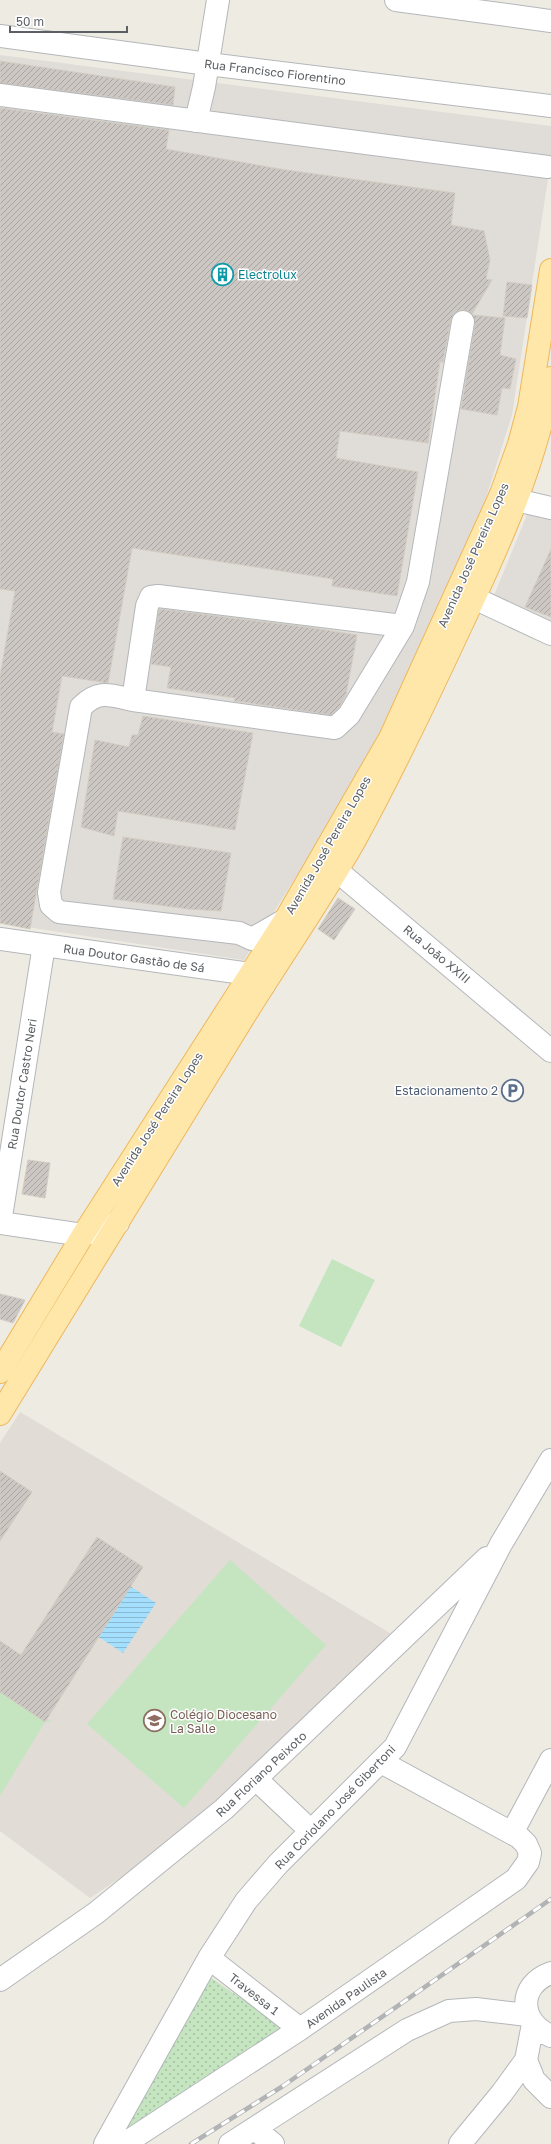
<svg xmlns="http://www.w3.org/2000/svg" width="551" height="2144" font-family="'Golos Text',sans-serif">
<defs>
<pattern id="park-dots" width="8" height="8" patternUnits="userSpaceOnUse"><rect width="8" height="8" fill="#c4e5c0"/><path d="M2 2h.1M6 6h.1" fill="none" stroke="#a2bda0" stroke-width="1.8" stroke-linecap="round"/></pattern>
<pattern id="water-rules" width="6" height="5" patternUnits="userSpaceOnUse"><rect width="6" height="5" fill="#a4dffd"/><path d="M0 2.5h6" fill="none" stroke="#89b8d0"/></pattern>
<pattern id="building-hatch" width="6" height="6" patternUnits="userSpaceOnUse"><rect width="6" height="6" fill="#ccc7c3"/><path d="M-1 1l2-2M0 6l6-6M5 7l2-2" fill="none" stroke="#a9a5a2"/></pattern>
</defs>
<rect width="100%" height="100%" fill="#eeebe3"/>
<path fill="#e0ddd8" d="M0,55L551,126V159L512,415L479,520L432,632L363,769L244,960L0,923Z
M529,510L551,515V643L488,610Z"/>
<path fill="#e1dcd5" d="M20,1412L390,1633L224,1809L90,1898L0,1831V1443Z"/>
<path fill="url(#park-dots)" d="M207,1975L274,2021L280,2026V2031L128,2129L126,2121Z"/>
<path fill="#c4e5c0" d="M332,1259L375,1280L341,1347L299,1326Z
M230,1560L326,1645L184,1808L87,1724Z
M0,1692L51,1721L45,1722L0,1796Z"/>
<path fill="url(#water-rules)" d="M130,1586L156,1603L123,1653L97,1636Z"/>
<path fill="url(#building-hatch)" stroke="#d3ccc2" d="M0,61L175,87L173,105L0,83Z
M0,108L169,130L166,149L286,170L455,193L451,225L484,231L490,260L486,279L492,280L472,314L466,310H459L454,314L451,319L443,362H440L428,443L340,431L336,458L418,472L397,596L332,586L333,579L132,548L108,683L62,676L52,732L64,734L30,929L0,923V676L15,591L0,589Z
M507,282L532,285L527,318L503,316Z
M473,315L505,318L500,355L516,359L510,389L502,388L497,415L461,409L475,324Z
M551,549V617L525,607Z
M159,609L307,627L357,635L346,695L339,707L331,715L242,702L234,701L235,698L167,688L171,667L151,664Z
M143,716L253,733L235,830L118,811L114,836L81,827L95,740L129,747L132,735H138Z
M123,837L231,853L221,911L188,909L113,899Z
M338,898L355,909L334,940L318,929Z
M28,1160L50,1163L45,1198L22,1194Z
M0,1294L25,1300L13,1323L0,1319Z
M0,1471L32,1492L0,1541Z
M97,1537L143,1567L45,1722L0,1692V1641L21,1655Z"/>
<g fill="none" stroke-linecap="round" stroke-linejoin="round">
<defs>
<path id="minor" d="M396,0L551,21
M0,36L208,64L551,106
M0,95L548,167
M196,121L204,87L218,0
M501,494L516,500L551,508
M459,591L551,634
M133,700L147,606L151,597L158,596L403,626
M323,859L551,1051
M290,923L285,920L252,939L239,933L59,912L51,905L49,892L81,707C99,689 110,695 133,700L335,728L349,715L403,626L418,582L463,322
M0,939L250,974L264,985
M0,1223L44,945
M0,1223L83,1235L118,1223
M257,1780L311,1831
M512,1833L551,1760
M209,1958L300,2029
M551,1973C517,1985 519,2023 551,2036
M0,1980L96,1913L224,1809L487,1558
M526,2060L534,2080L551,2097
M255,2129L273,2144
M105,2144L209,1958L246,1901L278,1864L395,1747L501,1544L551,1460
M124,2144L300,2029L516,1879L528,1862L530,1853L526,1844L519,1837L381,1762
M230,2144L407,2030L449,2011L476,2009L527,2015
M460,2144L502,2093L526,2060L533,2024"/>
<path id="major" d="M0,1372L83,1235L285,920L390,738L501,494L519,444L529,407L551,270
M0,1414C82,1281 163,1148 245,1015C281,957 321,900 355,840C393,771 427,699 460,628C498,548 536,465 551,378"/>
</defs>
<use href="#minor" stroke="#b4b7ba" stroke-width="24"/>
<use href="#major" stroke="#efb75c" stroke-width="24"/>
<use href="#minor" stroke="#fff" stroke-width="22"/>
<use href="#major" stroke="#fee7a9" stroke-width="22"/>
<defs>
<path id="rail" d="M191,2144L283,2086L551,1899"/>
</defs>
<use href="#rail" stroke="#b2b3b4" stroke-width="4.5"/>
<use href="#rail" stroke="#fff" stroke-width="3" stroke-dasharray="9" stroke-linecap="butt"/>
</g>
<defs>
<symbol id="building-ring" viewBox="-11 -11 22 22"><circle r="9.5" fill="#fff" stroke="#0f9aa8" stroke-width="1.5"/><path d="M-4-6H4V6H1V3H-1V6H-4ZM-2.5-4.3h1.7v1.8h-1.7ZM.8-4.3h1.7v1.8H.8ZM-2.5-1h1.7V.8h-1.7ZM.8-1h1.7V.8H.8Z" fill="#0f9aa8"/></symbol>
<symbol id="parking-ring" viewBox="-11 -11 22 22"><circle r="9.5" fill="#fff" stroke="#5c6f8a" stroke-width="1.5"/><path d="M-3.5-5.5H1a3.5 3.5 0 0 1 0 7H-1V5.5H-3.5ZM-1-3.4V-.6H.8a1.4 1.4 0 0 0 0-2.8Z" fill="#5c6f8a"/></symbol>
<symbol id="university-ring" viewBox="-11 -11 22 22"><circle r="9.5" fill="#fff" stroke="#8d6e63" stroke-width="1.5"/><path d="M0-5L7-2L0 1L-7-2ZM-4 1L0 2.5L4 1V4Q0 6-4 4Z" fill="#8d6e63"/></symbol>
</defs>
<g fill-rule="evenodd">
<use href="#building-ring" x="210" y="262" width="25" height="25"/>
<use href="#parking-ring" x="500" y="1078" width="25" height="25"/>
<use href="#university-ring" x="142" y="1708" width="25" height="25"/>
</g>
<g text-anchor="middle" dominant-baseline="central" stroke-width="3" stroke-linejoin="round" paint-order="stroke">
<g font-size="12" fill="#5c6064" stroke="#fff">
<text transform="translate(275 72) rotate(7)">Rua Francisco Fiorentino</text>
<text transform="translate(473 555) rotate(-66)">Avenida José Pereira Lopes</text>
<text transform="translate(328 845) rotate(-60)">Avenida José Pereira Lopes</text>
<text transform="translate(437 954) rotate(40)">Rua João XXIII</text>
<text transform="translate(134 958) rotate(8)">Rua Doutor Gastão de Sá</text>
<text transform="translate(22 1084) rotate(-81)">Rua Doutor Castro Neri</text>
<text transform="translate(157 1119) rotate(-57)">Avenida José Pereira Lopes</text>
<text transform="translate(261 1774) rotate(-43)">Rua Floriano Peixoto</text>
<text transform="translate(335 1807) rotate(-46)">Rua Coriolano José Gibertoni</text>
<text transform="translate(254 1994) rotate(38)">Travessa 1</text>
<text transform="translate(346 1998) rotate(-35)">Avenida Paulista</text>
</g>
<g font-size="12" fill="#0d838f" stroke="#fff" text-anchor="start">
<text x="238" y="274">Electrolux</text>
</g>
<g font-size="12" fill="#4e5e75" stroke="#fff" text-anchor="end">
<text x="498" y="1090">Estacionamento 2</text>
</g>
<g font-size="12" fill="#785e54" stroke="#fff" text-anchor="start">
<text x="170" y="1714">Colégio Diocesano<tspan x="170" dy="14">La Salle</tspan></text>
</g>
</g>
<path d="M10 26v6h117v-6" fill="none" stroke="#5c6064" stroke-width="2"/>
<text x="16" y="26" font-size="12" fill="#5c6064" stroke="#ffffff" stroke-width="3" paint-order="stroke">50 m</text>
</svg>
